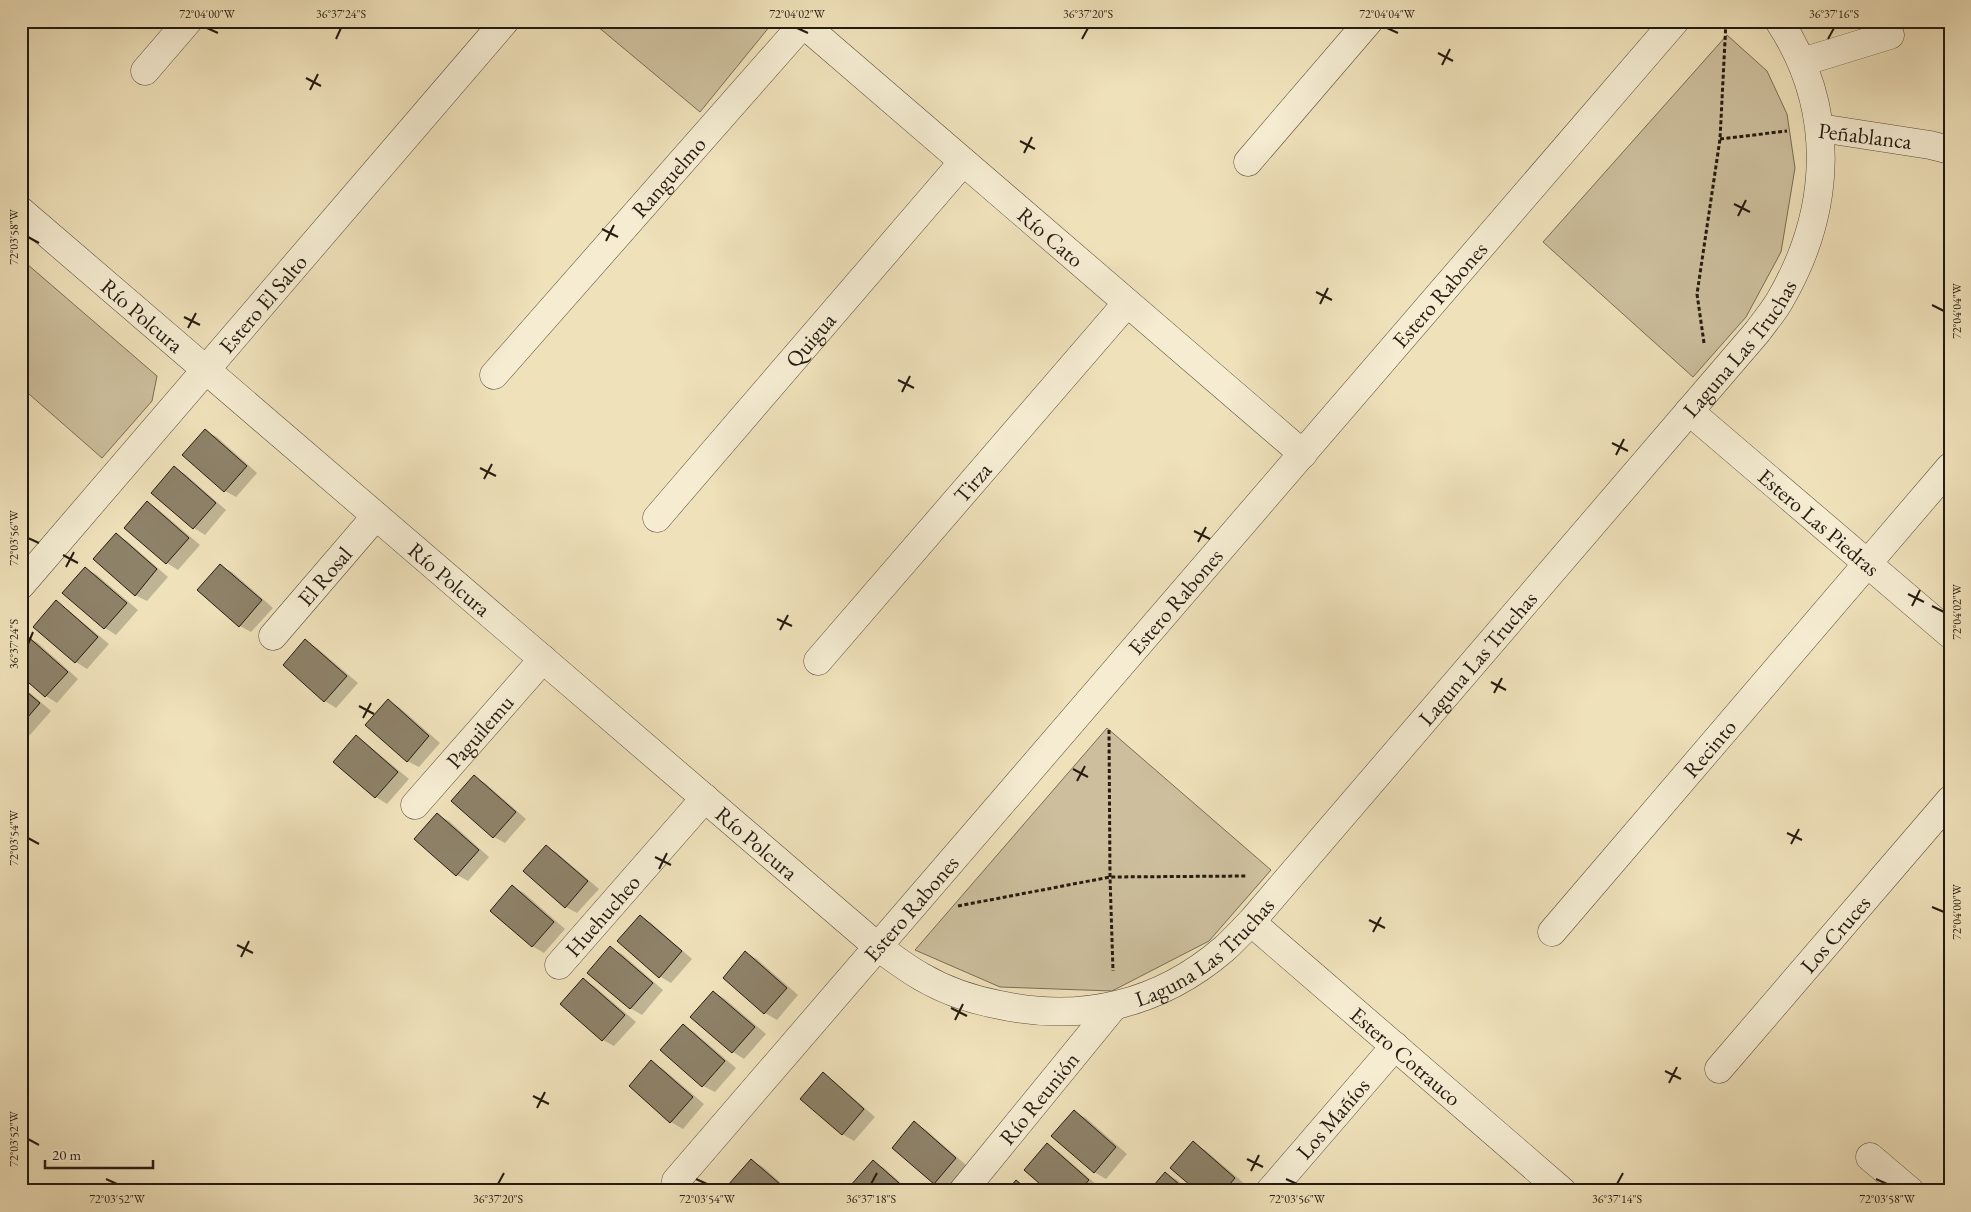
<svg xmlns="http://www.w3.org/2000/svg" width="1971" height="1212" font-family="'EB Garamond',serif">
<rect width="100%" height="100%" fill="#efe1ba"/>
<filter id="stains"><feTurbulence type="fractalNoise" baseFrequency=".004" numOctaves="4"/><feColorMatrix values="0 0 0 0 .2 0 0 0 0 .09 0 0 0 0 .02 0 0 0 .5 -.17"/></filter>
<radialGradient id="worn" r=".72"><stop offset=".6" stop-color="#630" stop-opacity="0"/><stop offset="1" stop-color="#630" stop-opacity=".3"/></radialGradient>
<path fill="#cdbf9d" stroke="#796d57" d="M591,21H765L770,26L700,112Z
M1727,35L1767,71L1787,114L1795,168L1781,252L1746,317L1693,377L1543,242Z
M21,264H27L157,376L152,401L102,458L21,387Z
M1107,728L1271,870L1209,941L1112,991L1000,987L915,950Z"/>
<path fill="#0003" d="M205,431L217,437L257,473L236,497L225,491Z
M174,468L185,474L226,510L205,535L194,528Z
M147,503L159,510L200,545L178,570L167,563L126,528Z
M116,535L127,541L168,577L147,601L135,595Z
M220,566L232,572L273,608L251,632L240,626Z
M85,568L97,575L138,610L116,635L105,628L64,593Z
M56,602L67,609L109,644L87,669L76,662L35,627Z
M26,636L38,643L78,679L57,703L46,696L21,675Z
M305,641L317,648L358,683L336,708L325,701L284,665Z
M21,685L51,711L30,735L21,731Z
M388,701L399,707L440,743L419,767L407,761Z
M356,737L367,744L409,779L387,804L376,797L335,762Z
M474,777L485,783L526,819L505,843L494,837Z
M437,815L449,821L489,857L468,881L457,875Z
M546,846L557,853L599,889L577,913L566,907Z
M513,887L524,893L565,929L544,953L532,946Z
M640,916L651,923L692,959L671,983L659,976Z
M610,948L622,954L663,990L642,1015L630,1008Z
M746,953L757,959L798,995L777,1020L765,1013L724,977Z
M583,979L594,986L636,1022L614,1046L603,1040Z
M713,992L725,999L766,1034L744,1059L733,1052L692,1017Z
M683,1025L694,1032L736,1068L715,1092L703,1086L662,1050Z
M652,1062L663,1069L704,1104L683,1129L671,1122L631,1086Z
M823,1074L834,1081L875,1117L854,1141L842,1134Z
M1074,1112L1086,1118L1127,1154L1106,1179L1094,1172Z
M915,1123L926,1130L967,1166L946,1190L934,1183Z
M1193,1143L1205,1150L1246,1185L1241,1191H1198Z
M1047,1145L1059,1152L1099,1187L1096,1191H1050Z
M751,1160L763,1167L790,1191H737Z
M873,1161L884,1168L910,1191H857Z
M1166,1174L1177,1180L1189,1191H1151Z
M1017,1181L1028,1188L1031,1191H1008Z"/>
<path fill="#8e8269" stroke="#251b11" d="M205,429L247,466L224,492L182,455Z
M174,466L216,503L193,529L151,493Z
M147,501L189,538L166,564L124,528Z
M116,533L157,569L135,596L93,559Z
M220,564L262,600L239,627L197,590Z
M85,567L127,603L104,629L62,593Z
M56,600L98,637L75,663L33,627Z
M26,635L68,672L45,697L21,676V640Z
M305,639L347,676L324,702L283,665Z
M21,687L40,703L21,725Z
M388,699L429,736L407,762L365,725Z
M356,735L398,772L375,798L333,762Z
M474,775L516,812L493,838L451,801Z
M437,813L479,850L456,876L414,839Z
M546,845L588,881L565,908L523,871Z
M512,885L554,922L532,947L490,911Z
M640,915L682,951L659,978L617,941Z
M610,946L653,983L630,1009L587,973Z
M745,951L787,988L764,1014L723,978Z
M583,978L625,1015L602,1041L560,1004Z
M713,991L755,1027L732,1053L690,1017Z
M683,1024L725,1061L702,1087L660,1050Z
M651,1060L693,1097L670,1123L629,1086Z
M823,1072L864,1109L842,1135L800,1099Z
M1074,1110L1116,1147L1094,1173L1051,1136Z
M914,1121L956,1158L934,1184L892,1148Z
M1193,1141L1235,1178L1224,1191H1197L1170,1168Z
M1047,1143L1089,1180L1079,1191H1048L1024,1170Z
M751,1159L788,1191H735L728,1185Z
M873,1160L908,1191H856L850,1186Z
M1165,1172L1187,1191H1149Z
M1016,1180L1029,1191H1007Z"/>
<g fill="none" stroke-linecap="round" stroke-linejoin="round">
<defs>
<g id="minor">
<path id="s1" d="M800,21L1303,454"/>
<path d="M1802,62L1890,35"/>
<path d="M145,71L188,21"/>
<path d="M1820,128L1930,145L1950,150"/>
<path d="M1248,162L1369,21"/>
<path id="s2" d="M21,211L878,947C892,957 906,968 922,977C946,991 973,1000 1000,1005C1082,1023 1160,1004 1224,949C1233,941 1242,931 1251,922L1758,331C1765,321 1774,311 1780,300C1832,211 1837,109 1779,21"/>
<path id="s3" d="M494,375L803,24"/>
<path id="s4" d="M1689,411L1950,634"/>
<path id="s5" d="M657,518L963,162"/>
<path id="s6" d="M21,585L505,21"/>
<path id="s7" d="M273,636L376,516"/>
<path id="s8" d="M818,661L1127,303"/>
<path id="s9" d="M415,805L543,659"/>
<path id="s10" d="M1251,922L1562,1191"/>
<path id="s11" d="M1552,932L1950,467"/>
<path id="s12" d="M559,965L705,798"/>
<path id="s13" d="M1719,1069L1950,800"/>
<path d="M1870,1157L1910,1191"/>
<path id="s14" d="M676,1181L1675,21"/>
<path id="s15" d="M963,1191L1114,1006"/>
<path id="s16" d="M1270,1191L1395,1046"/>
</g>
</defs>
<use href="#minor" stroke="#584c3b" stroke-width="29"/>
<path stroke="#251b11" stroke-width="3" stroke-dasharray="4 2.5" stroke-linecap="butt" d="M1720,139L1787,131
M1704,343L1697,294L1720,139L1726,21
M1109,730L1110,877L1113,971
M958,906L1110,877L1247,876"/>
<use href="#minor" stroke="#f5ecd2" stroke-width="28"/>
</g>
<path fill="none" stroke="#251b11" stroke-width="2" d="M207,28L218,33M797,28L808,33M1387,28L1398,33M336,39L341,28M1082,39L1088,28M1828,39L1834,28M1438,53L1453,61M1442,65L1450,49M306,78L321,86M310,90L318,74M1020,141L1035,149M1024,153L1032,137M1734,204L1750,212M1738,216L1746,200M602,229L618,237M28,237L39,243M606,241L614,225M1316,292L1332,300M1320,304L1328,288M1932,305L1944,311M184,317L200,325M188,328L196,313M898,380L914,388M902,392L910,376M1612,443L1628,451M1616,455L1624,439M480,468L496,476M484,479L492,464M1194,531L1210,539M28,538L39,543M1198,542L1206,527M63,555L78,563M66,567L74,552M1908,594L1924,602M1912,606L1920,590M1932,606L1944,612M777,619L792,626M780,630L788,615M28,644L33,632M1491,682L1506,690M1494,693L1502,678M359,706L374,714M363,718L371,703M1073,769L1088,777M1077,781L1085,766M1787,833L1802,840M28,838L39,844M1791,844L1799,829M655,857L671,865M659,869L667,853M1932,907L1944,912M1369,920L1385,928M1373,932L1381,917M237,945L253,953M241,957L249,941M951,1008L967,1016M955,1020L963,1004M1665,1071L1681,1079M1669,1083L1677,1067M533,1096L549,1104M537,1108L545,1092M28,1139L39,1145M1247,1159L1263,1167M1251,1171L1259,1155M106,1179L117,1184M696,1179L707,1184M1286,1179L1297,1184M1876,1179L1887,1184M498,1184L504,1173M871,1184L877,1173M1617,1184L1623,1173"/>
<g text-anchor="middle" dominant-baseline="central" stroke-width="4.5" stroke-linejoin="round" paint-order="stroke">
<g font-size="22" fill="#251b11" stroke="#f5ecd2">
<text transform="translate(1865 136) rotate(7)">Peñablanca</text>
<text stroke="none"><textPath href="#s3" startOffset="264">Ranguelmo</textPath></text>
<text stroke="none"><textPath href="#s1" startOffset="331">Río Cato</textPath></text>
<text stroke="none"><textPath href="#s14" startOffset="1170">Estero Rabones</textPath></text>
<text stroke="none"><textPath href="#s6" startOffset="371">Estero El Salto</textPath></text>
<text stroke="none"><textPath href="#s2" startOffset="160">Río Polcura</textPath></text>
<text stroke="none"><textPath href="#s5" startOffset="235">Quigua</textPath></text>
<text stroke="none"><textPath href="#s2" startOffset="2298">Laguna Las Truchas</textPath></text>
<text stroke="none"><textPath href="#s8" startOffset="236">Tirza</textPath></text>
<text stroke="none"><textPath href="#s4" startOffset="171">Estero Las Piedras</textPath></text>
<text stroke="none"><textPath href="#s7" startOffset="79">El Rosal</textPath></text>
<text stroke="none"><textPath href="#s2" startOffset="565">Río Polcura</textPath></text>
<text stroke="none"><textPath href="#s14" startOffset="765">Estero Rabones</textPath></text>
<text stroke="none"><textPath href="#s2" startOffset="1892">Laguna Las Truchas</textPath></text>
<text stroke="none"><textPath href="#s9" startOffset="98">Paguilemu</textPath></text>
<text stroke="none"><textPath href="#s11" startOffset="242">Recinto</textPath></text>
<text stroke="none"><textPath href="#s2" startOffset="970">Río Polcura</textPath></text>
<text stroke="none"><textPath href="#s14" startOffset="360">Estero Rabones</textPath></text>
<text stroke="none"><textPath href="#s12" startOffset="66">Huehucheo</textPath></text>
<text stroke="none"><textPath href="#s13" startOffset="178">Los Cruces</textPath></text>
<text stroke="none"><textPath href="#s2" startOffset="1488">Laguna Las Truchas</textPath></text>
<text stroke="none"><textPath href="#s10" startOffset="205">Estero Cotrauco</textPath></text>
<text stroke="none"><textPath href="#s15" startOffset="120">Río Reunión</textPath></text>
<text stroke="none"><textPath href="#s16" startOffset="96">Los Mañíos</textPath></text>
</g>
</g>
<rect width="1971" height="1212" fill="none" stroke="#efe1ba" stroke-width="55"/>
<path d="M45 1160v8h108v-8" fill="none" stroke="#251b11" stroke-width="2.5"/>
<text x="52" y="1160" font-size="15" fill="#251b11" stroke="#f5ecd2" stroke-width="4" paint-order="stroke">20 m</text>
<rect x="28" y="28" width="1916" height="1156" fill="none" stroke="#251b11" stroke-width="2"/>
<g font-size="12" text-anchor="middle" fill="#251b11">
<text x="207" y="18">72°04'00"W</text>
<text x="341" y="18">36°37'24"S</text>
<text x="797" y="18">72°04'02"W</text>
<text x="1088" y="18">36°37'20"S</text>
<text x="1387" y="18">72°04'04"W</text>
<text x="1834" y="18">36°37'16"S</text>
<text transform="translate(14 237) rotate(-90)" y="4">72°03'58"W</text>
<text transform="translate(1957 311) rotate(-90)" y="4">72°04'04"W</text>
<text transform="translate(14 538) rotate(-90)" y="4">72°03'56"W</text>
<text transform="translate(1957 612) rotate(-90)" y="4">72°04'02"W</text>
<text transform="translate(14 644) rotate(-90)" y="4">36°37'24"S</text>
<text transform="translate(14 838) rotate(-90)" y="4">72°03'54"W</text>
<text transform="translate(1957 912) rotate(-90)" y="4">72°04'00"W</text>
<text transform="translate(14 1139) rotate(-90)" y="4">72°03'52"W</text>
<text x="117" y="1203">72°03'52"W</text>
<text x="498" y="1203">36°37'20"S</text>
<text x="707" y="1203">72°03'54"W</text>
<text x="871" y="1203">36°37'18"S</text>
<text x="1297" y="1203">72°03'56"W</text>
<text x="1617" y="1203">36°37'14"S</text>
<text x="1887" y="1203">72°03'58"W</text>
</g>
<rect width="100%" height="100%" filter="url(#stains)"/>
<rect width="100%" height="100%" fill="url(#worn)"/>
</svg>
